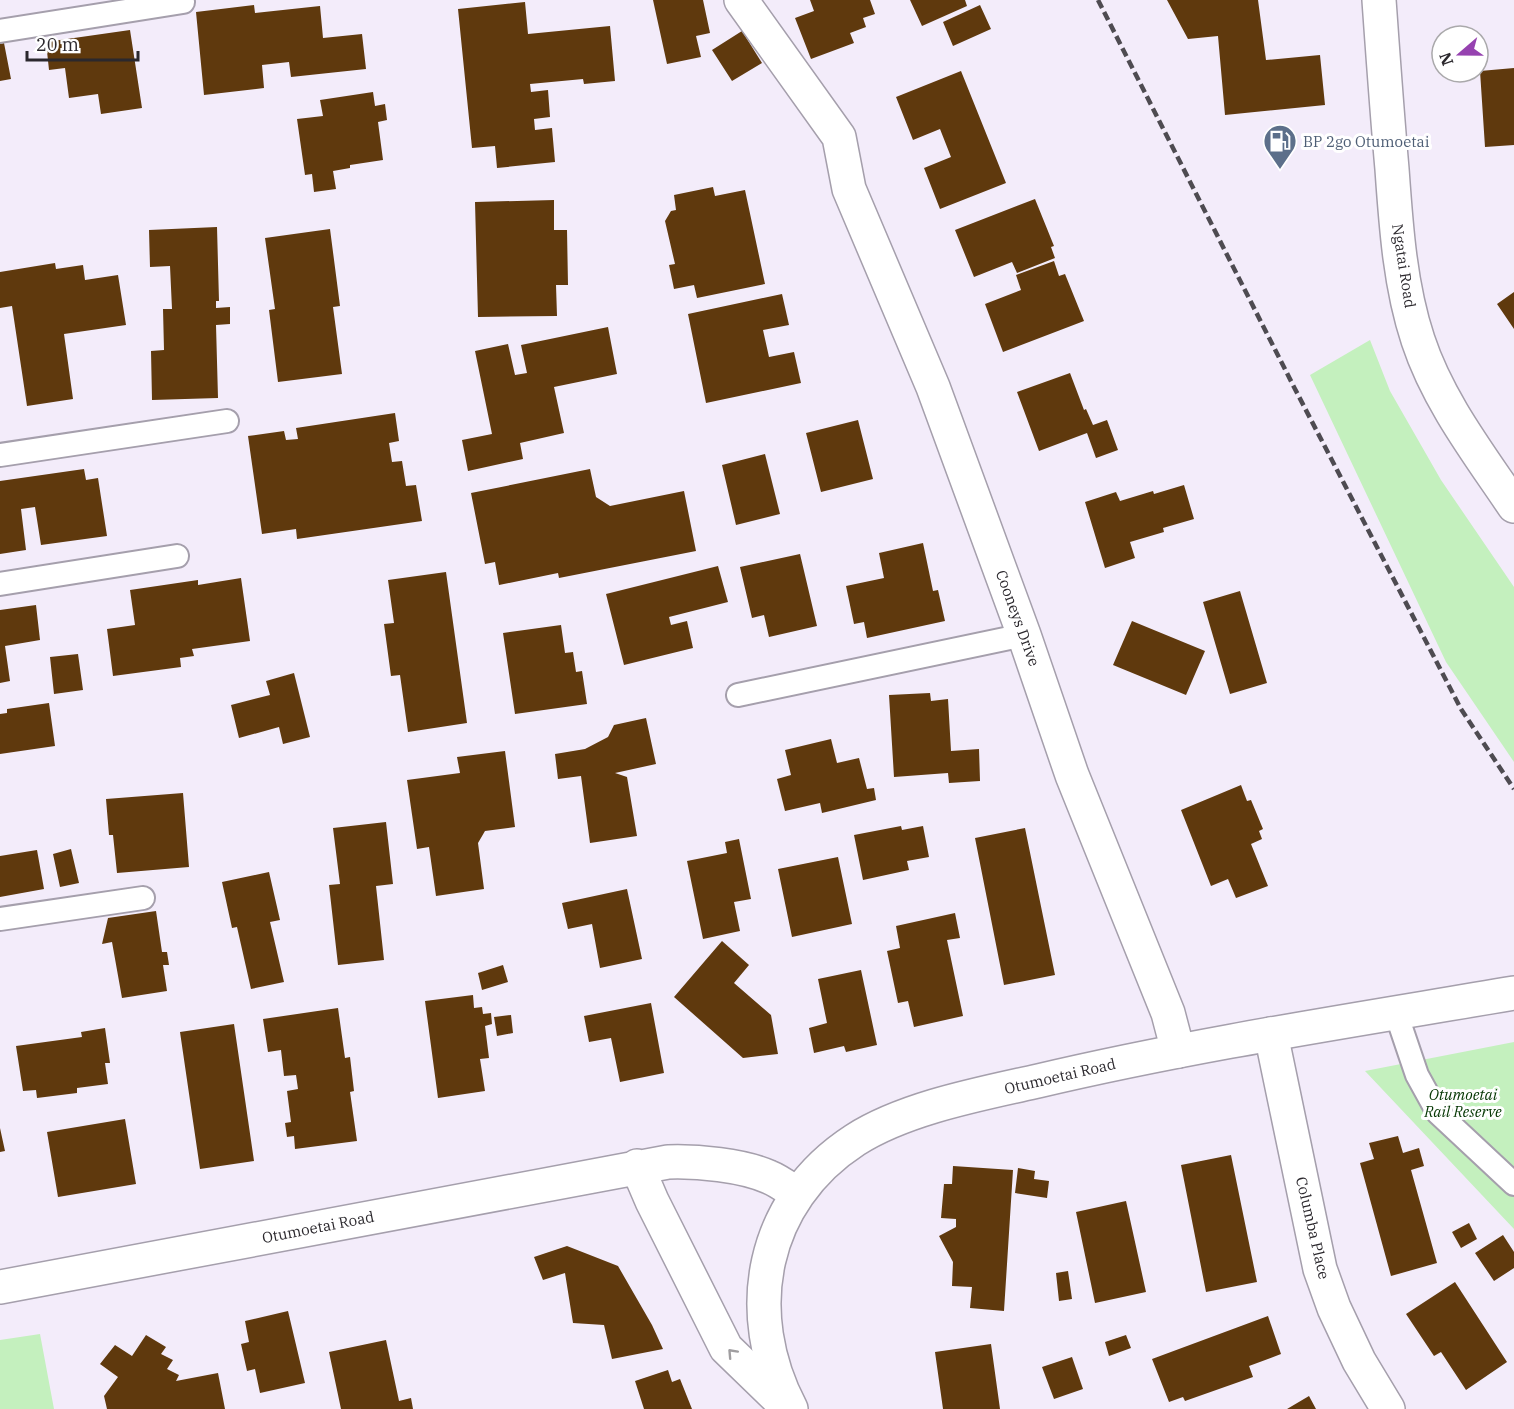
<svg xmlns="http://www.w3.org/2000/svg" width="1514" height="1409" font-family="'IBM Plex Serif',serif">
<rect width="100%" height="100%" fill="#f3ecfa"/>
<path fill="#c4f0be" d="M1370,340L1390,391L1441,480L1514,587V762L1446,662L1310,375Z
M1514,1042V1229L1365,1071Z
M40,1334L54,1409H0V1340Z"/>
<path fill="#5f390d" d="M653,0H703L710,33L696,36L701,57L667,64Z
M810,0H870L875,14L863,18L866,27L850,33L854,43L811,59L795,18L814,11Z
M910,0H965L967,6L922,26Z
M1167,0H1258L1266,60L1320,55L1325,105L1225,115L1218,36L1188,39Z
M525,2L528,34L610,26L615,81L584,84L583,79L530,84L531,92L548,90L550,117L534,119L535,130L552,128L555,162L497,168L495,146L472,148L458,9Z
M254,5L255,13L320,6L323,38L362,34L366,69L291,77L289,62L262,65L264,88L204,95L196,12Z
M980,5L991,29L953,46L943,22Z
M130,30L142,108L101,114L98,94L69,98L65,68L49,70L46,42Z
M742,31L762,63L732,81L712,50Z
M4,43L11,79L0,81V44Z
M1514,68V145L1485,147L1480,71Z
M961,71L1006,183L940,209L924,168L951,157L940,129L913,140L896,97Z
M373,92L375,106L385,104L387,120L378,122L383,160L350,165V168L333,171L336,189L314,192L312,174L305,175L297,119L323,116L320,100Z
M713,187L715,196L745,190L765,284L697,298L694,285L674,289L669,265L675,264L665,221L671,211L676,210L674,195Z
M1035,199L1054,246L1051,247L1055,258L1017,273L1012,262L974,277L955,230Z
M554,200V230H567L568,285H556L557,316L478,317L475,202Z
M217,227L219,301H216V308L230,307V324L216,325L218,398L152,400L151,351L164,350L163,309H172L170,266L150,267L149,230Z
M330,229L340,306L333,307L342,374L278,382L269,310L275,309L265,238Z
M1054,261L1059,276L1065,274L1084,321L1003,352L985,304L1021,290L1016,275Z
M55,263L56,269L83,265L85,280L118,275L126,325L64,334L73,399L27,406L12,306L0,308V272Z
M1514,292V329L1497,304Z
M782,294L789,325L763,330L769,357L794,352L801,383L706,403L688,314Z
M608,327L617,374L554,387L564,433L520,443L523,459L468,471L462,440L492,434L475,351L508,344L515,375L527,373L521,345Z
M1070,373L1084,410L1086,409L1093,425L1107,420L1118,450L1096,458L1087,433L1039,451L1017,392Z
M395,413L399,441L389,443L392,462L402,461L406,486L416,485L422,521L297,539L296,529L262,534L248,436L284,431L286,440L298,439L296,428Z
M858,420L873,479L821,492L806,433Z
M765,454L780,514L736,525L722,465Z
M84,469L86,480L98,478L107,536L41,545L35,507L21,509L26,550L0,554V481Z
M590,469L596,497L610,506L684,491L696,551L559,578L558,573L499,585L495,562L485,564L471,493Z
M1184,485L1194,519L1163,528L1164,532L1130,542L1135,558L1105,568L1085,502L1116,492L1120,501L1153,491L1154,494Z
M923,543L933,591L938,590L945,621L867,638L864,622L854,624L846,586L884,578L879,553Z
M800,554L817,626L769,637L764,615L752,618L740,567Z
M718,566L728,602L669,617L671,625L687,621L693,648L624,665L606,594Z
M446,572L467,723L408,732L400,675L391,676L384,624L394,623L388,580Z
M241,578L250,641L192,649L194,656L180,658L181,667L113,676L107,629L135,625L130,590L198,580V585Z
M1240,591L1267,683L1230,694L1203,602Z
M36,605L40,640L5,646L10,681L0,683V610Z
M1132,621L1205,651L1186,695L1113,665Z
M561,625L565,653L573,652L576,672L582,671L587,704L515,714L503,633Z
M78,654L83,690L54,694L50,657Z
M294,673L310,737L283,744L279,727L239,738L231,705L270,695L266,681Z
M930,693L931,701L948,699L951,751L979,749L980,781L949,783L948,773L894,777L889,695Z
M49,703L55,746L0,754V714L7,713V709Z
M646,718L656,764L615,773L627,777L637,836L590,843L581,776L558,779L555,754L585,749L608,737L614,725Z
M831,739L837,763L859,758L867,789L874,788L876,800L822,813L820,803L785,811L777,779L791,775L785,750Z
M505,751L515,827L485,831L478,843L484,889L436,896L429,847L417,849L407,780L460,773L457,757Z
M1241,785L1247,801L1251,800L1263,829L1259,831L1262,839L1251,844L1268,886L1236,898L1228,879L1211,886L1181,810Z
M183,793L189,867L117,873L113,835H109L106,799Z
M386,822L393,884L376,886L384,960L338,965L329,885L340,884L333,828Z
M901,826L902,830L923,826L929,857L907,861L909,870L863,880L854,835Z
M1025,828L1055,975L1004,985L975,838Z
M739,839L751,899L734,902L740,931L703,939L687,861L727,853L725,842Z
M71,849L79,883L60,887L53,854Z
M37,850L44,889L0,897V856Z
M838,857L852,924L792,937L778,869Z
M269,872L280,920L270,922L284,982L251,989L237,927L232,928L222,882Z
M627,889L642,959L600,968L592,924L568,929L562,903Z
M156,911L162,952H167L169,965H163L167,991L122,998L112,942L102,944L108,918Z
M955,913L960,938L947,940L963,1016L914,1027L908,1001L898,1003L887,951L900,948L896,926Z
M722,941L749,965L734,983L771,1015L778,1054L743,1058L674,997Z
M503,965L508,982L482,990L478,973Z
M861,970L877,1045L846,1052L844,1046L814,1053L809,1028L827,1023L818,979Z
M473,995L474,1008L482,1007L483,1014L491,1013L492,1024L485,1026L489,1058L480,1059L485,1091L438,1098L425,1001Z
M651,1003L664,1073L620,1082L611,1038L589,1042L584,1016Z
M338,1008L345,1058L350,1057L354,1091L350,1092L357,1141L295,1149L294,1136L287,1137L285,1123L291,1122L287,1091L298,1089L296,1075L284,1076L281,1050L268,1052L263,1019Z
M511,1015L513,1033L497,1036L494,1017Z
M234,1024L254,1161L200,1169L180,1032Z
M105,1028L110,1063H105L108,1084L77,1088V1093L37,1098L36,1090L23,1091L16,1046L82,1037L81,1032Z
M125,1119L136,1184L58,1197L47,1132Z
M0,1128L5,1151L0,1152Z
M1398,1136L1403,1153L1419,1148L1424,1166L1411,1170L1437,1263L1391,1276L1360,1163L1374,1159L1369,1143Z
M1231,1155L1257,1282L1206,1292L1181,1165Z
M953,1166L1013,1170L1004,1311L970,1308L972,1287L952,1286L953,1262L939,1236L956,1227V1219L941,1218L944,1184H952Z
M1018,1168L1035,1171L1034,1179L1049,1181L1047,1198L1015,1193Z
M1126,1201L1146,1292L1095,1303L1076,1212Z
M1469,1223L1477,1239L1461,1248L1452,1232Z
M1503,1235L1514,1252V1268L1494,1281L1475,1253Z
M567,1246L618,1266L652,1325L663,1349L612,1359L604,1325L573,1323L565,1273L543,1280L534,1257Z
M1068,1271L1072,1299L1059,1301L1056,1273Z
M1455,1282L1507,1362L1466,1390L1441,1352L1434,1356L1406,1314Z
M288,1311L305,1383L260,1393L255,1369L247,1371L241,1344L249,1342L245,1321Z
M1268,1316L1281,1354L1249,1366L1253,1377L1185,1401L1183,1397L1169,1402L1152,1359Z
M146,1335L166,1347L161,1354L173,1360L167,1369L179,1375L176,1381L218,1373L225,1409H107L104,1396L118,1377L100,1364L115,1345L132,1356Z
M1126,1335L1131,1348L1109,1356L1105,1342Z
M386,1340L399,1401L411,1398L413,1409H341L329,1352Z
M991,1344L1000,1409H943L935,1352Z
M1072,1357L1083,1389L1054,1399L1042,1367Z
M668,1370L672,1382L680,1379L692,1409H644L635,1381Z
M1309,1396L1316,1409H1287Z"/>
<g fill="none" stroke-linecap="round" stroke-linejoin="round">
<defs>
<path id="service" d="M0,31L183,2
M0,455L227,421
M0,584L177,556
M738,695L1024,635
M0,919L143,898
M1396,1013L1417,1075L1438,1113L1514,1184"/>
<path id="minor" d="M741,0L839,137L849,189L933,387L1024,635L1072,775L1168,1013L1178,1051
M1271,1034L1320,1269L1334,1308L1359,1361L1388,1409
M637,1166L652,1201L726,1348L789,1409
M0,1287L668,1162C697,1161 742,1165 769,1177C779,1181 788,1188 797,1194"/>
<path id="tertiary" d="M791,1409C740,1312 761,1201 855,1140C905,1108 980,1094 1038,1081C1195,1044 1355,1020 1514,993"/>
<path id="secondary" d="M1379,0C1383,56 1387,113 1392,169C1396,226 1400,286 1418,340C1438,401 1479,454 1514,506"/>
</defs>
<use href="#service" stroke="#a59fac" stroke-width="26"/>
<use href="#minor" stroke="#a59fac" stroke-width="36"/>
<use href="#tertiary" stroke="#a59fac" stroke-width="36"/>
<use href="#secondary" stroke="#a59fac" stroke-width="36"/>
<use href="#service" stroke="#fff" stroke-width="22"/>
<use href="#minor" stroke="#fff" stroke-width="33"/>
<use href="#tertiary" stroke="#fff" stroke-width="33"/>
<use href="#secondary" stroke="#fff" stroke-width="33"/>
<path stroke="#4e4b51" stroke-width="4.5" stroke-dasharray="9 4.5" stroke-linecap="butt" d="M1098,0L1295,389L1461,709L1514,789"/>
</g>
<defs><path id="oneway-chevron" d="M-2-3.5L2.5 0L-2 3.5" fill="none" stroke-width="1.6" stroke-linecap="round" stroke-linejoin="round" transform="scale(1.5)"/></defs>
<use stroke="#a09ea0" href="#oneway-chevron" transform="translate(732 1353) rotate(-133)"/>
<defs>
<symbol id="fuel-pin" viewBox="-11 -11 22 30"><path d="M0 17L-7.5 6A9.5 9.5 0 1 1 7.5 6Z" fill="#5c6f8a" stroke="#fff"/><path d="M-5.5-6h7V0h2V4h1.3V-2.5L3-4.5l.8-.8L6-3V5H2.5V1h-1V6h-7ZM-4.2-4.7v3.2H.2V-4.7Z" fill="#fff"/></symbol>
</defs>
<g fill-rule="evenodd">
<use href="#fuel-pin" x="1261" y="122" width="38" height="52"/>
</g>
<g text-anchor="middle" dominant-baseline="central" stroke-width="6" stroke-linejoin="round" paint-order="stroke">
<g font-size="15" fill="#4e5e75" stroke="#fff" text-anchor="start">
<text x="1303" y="141">BP 2go Otumoetai</text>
</g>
<g font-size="15" fill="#2b282d" stroke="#fff">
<text transform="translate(1404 266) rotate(81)">Ngatai Road</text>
<text transform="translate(1018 618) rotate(70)">Cooneys Drive</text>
<text transform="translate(1060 1076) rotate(-13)">Otumoetai Road</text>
<text transform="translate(318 1227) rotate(-11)">Otumoetai Road</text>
<text transform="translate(1313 1228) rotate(77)">Columba Place</text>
</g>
<g font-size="15" font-style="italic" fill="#033500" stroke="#fff">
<text x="1463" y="1094">Otumoetai<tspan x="1463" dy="17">Rail Reserve</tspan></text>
</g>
</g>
<g transform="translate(1460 54) rotate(250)"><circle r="28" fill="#ffffff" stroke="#aaa9ab" stroke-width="1.5"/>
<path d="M0-4.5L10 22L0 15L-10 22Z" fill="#9642b0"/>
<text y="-9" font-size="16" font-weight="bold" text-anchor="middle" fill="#2b282d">N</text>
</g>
<path d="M27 51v9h111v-9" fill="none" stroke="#2b282d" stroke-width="3"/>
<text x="36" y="51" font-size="18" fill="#2b282d" stroke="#ffffff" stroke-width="4.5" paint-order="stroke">20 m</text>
</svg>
